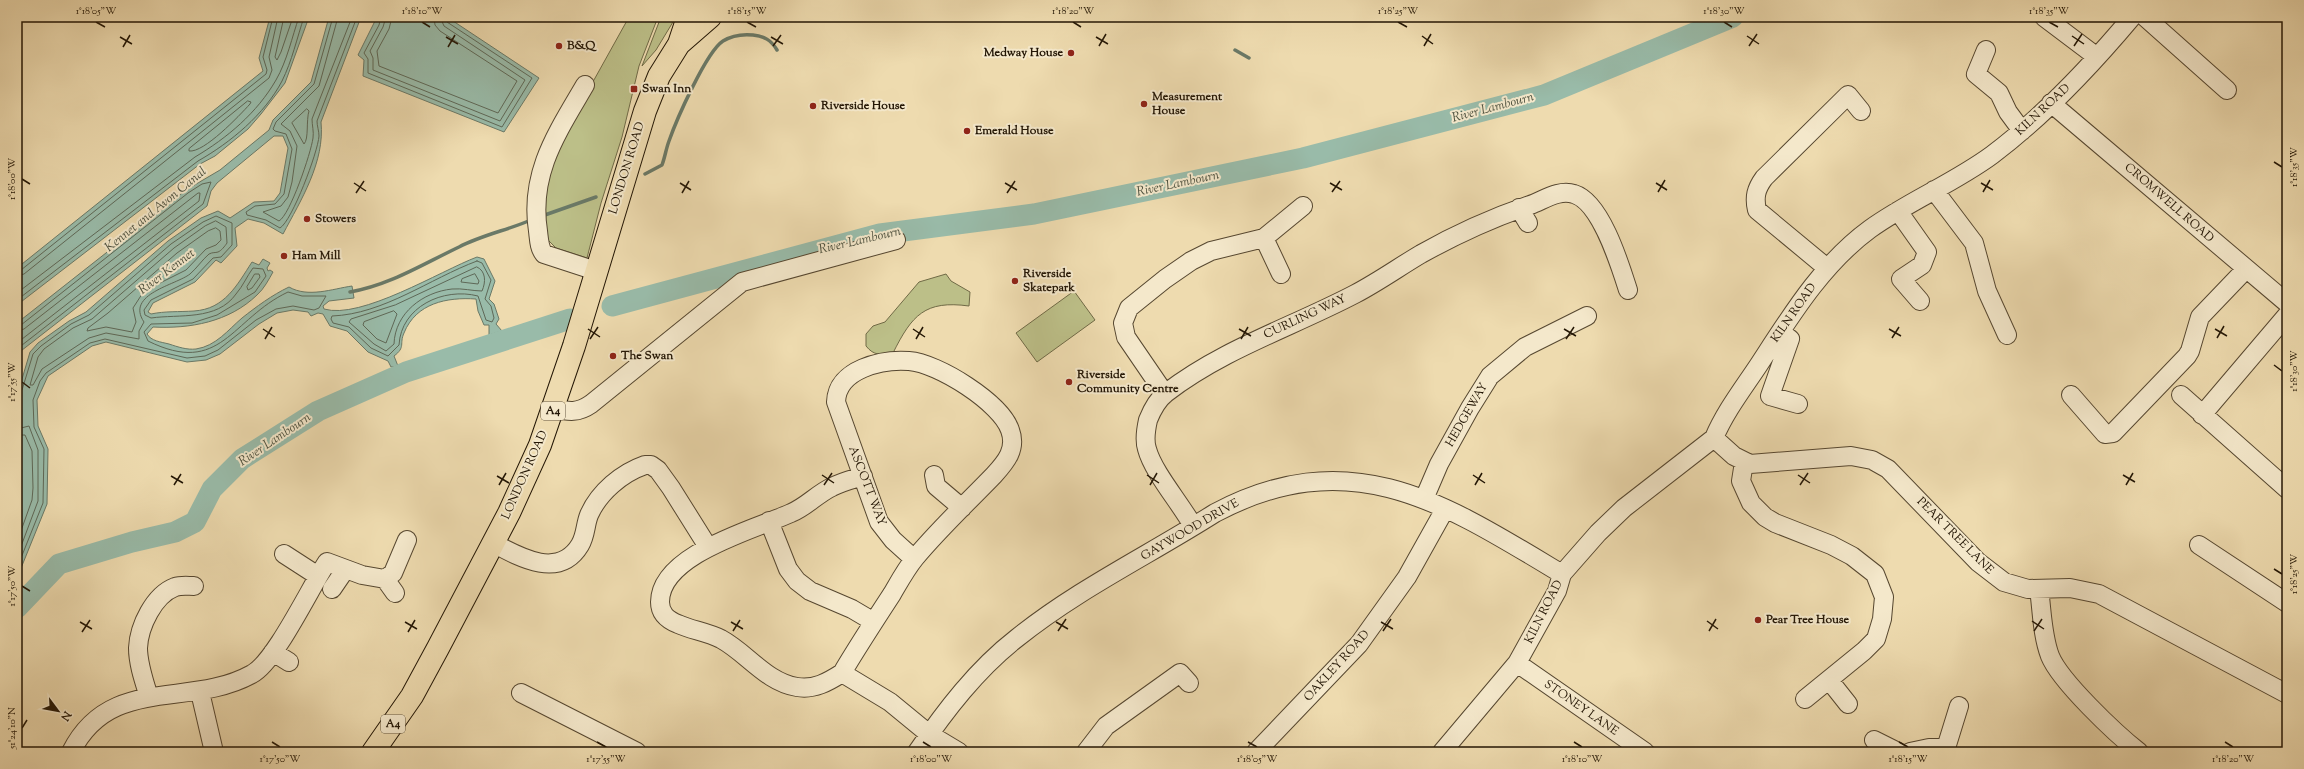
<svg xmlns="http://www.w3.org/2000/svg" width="2304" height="769" font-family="'Sorts Mill Goudy',serif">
<rect width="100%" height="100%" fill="#eedbaf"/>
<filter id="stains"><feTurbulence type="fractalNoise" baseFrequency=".005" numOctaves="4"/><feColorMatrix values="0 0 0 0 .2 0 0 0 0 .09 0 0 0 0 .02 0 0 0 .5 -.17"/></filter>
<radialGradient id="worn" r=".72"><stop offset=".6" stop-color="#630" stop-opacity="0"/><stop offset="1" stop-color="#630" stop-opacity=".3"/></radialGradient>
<path fill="#bcbf88" stroke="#706a46" d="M629,17H658L639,66L622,137L601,203L587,258L556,248L547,239L545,226V187L560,141Z
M661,17H676L656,50L642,66Z
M946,274L951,281L970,292L969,306C925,300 912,315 893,353C881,355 874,356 866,346V334L873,326L885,322L919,282Z
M1074,291L1095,320L1037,362L1016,333Z"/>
<path fill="#99bba9" stroke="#6a7967" d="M270,17H309L285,83L261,114L248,129L215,156L200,164L17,305V268L263,71L259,58Z
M329,17H361L321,122C325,162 301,200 283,234L264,223L248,219L235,228L237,246L221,263L216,260L195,282L153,303L148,312L151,314C165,311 179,312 194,311C225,309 237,285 252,262L259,265L263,259L270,263L267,268L268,271L270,270L273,272C269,279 264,289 257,295C229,322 190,329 153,327L147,334C151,341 161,342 169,344C178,347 187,350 196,349C216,346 228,330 242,318C256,307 272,295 289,287C308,298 332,289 352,286L354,298L329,301L323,306L324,309C361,320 440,271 477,257L484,259L495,281L489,299L494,304L499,319L496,324L502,331L489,335V325H484L478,311L476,299C447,297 416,303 404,333C399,344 406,347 394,356L398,366L391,367L388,361L368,352L347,331L330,326L323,314L318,313L311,316L308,312L293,310L277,313L259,324L220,354L206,360L187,362L106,342L92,346L48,376L37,400L38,426L48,449L47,504L17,578V432L21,410L17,396L30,352L38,343L69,321L86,312L168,241L201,218L218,211L230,218L254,202L274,201L280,193L288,148L283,136H274L217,183L211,191L207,206L17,354V323L186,190L220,170L269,130L273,120L311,82Z
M377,17H447L539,78L504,132L363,76L364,60L358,55Z"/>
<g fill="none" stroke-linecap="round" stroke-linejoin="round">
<path stroke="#5e6857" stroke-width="1" d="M284,17L275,57L277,60L281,52L293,17
M333,17L314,84L276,122L273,129L275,131L286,134L292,149L284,194L275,204L255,206L246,212L247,215L266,220L280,228C292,221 318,152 319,136C319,131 317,126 317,121L357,17
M338,17L319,86L281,124L290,131L297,146L292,182L288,197L281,206L263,212L279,221C290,215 311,153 313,138C314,132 312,125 312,119L352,17
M381,17L379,25L364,53L368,59V73L502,127L532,78L447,22L445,17
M386,17L383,27L370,51L373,58V70L500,121L525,80L444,26L440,17
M392,17L389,29L377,51L379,66L498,113L517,81L440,31L435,25L434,17
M248,101L251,102L250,104C239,116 204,153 189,151V149Z
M307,109L309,111C306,120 309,139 304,144L292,123Z
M216,221L226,227L227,243C225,246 221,251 218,252C215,253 213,252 209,254C202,260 197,268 190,274C176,285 125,294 144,322L139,331V339L106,333L89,338L42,369L33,385H30L38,357L44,349L73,328L92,319L174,248L205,226Z
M216,228L220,231L221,240L216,245L206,249L186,270L144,291L133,308L136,322L132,332L106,327L87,331L88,328L108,313L177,253L208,231Z
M477,261L482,263L491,280L485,299L491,306L494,318L492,322L486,320L478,296C443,287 401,307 399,345L388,356L371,348L349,327L333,323L331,319L332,316C384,314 429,279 477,261Z
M477,267C486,271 486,282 482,291C473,291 462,288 452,289C423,292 395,313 394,344L386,351L374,344L349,322L351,319L395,305Z
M17,271L21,270L266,74L267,70L263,57L273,17
M255,274H259L260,277L252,288L248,290L247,287Z
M475,274L479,281L478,284L461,282L462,279Z
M17,276L24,274L269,78L272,70L269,57L278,17
M17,293L195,157C227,138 257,113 276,80C287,61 292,37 299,17
M17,300L198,161C230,143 265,114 282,81C292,61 297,38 304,17
M394,311L397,314L386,343L377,339L363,325L364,322Z
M17,326L21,325L188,193L202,184L211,182L203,204L17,349
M17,331L24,329L198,193H200L199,201L17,343
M17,392L22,390L33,354L41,346L71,324L89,315L171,244L203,222L216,216L232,223V245L221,257L213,258L193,279L151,300L144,310L145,315L151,318C179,314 217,321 236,294C243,286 247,276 253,268L263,269L266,276L255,292L217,315L192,323L151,324L144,332L148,341C221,377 231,319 288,292L302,296H326L319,308L314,310L293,306L276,309L256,320L218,350L205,356L187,358L105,339L90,343L46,373L40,381L33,400L34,427L44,449L43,503L17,568
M17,429L29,426L38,450V501L17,557
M17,435H25L32,451L33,488L32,500L17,542"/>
<path stroke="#6a7967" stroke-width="3.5" d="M1235,50L1249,58
M645,174L662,165C665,157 666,149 669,141C676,121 706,52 723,41C731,36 743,34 753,35C764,36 771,40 777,50
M542,216L596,197
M350,292C390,285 423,264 459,247C482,235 508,230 531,220"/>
<path stroke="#99bba9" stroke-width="21" d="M612,306L880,234L1034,214L1303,158L1544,95L1733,17
M17,608L59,564L132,542L175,532L195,522L212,489L242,459L318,411L406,372L570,319"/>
<defs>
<path id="minor" d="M2044,17L2097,57
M2145,17L2227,90
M1986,50L1976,74L1999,93L2008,112L2022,131
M585,85C557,133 529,173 538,231C539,239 539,248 544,254L596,271
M2051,103L2287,303
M1934,190L1974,243L1987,291L2007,335
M1519,208L1528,223
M1898,211L1927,252L1922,265L1901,279L1920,301
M1264,238L1281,274
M1827,268L1757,210C1754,197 1756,189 1764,178L1848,95L1861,111
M1781,332L1790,339L1770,396L1798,404
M1165,394L1126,337L1123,323L1129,308L1165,279L1191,261L1211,251L1264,238L1303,206
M2071,395L2105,434L2113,433L2187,356L2190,351L2200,317L2246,269
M2181,395L2287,489
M554,408C569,412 578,413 591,404L742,282L896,240
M2202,415L2287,315
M1714,438L1734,456L1750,464L1851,456L1872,460L1888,469L1978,562L2004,582L2028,589L2070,588L2099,594L2287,694
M1744,462L1741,481L1751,503L1765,517L1775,523L1831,545L1852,556L1875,574L1884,597L1882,619L1876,639L1864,651L1805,699
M934,475L936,486L962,508
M863,476C853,479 841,482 832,487C817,494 806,507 791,513C756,529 660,554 660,602C660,614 668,620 678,624C691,630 707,632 721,639C747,653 766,682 797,687C814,690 828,682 842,673C858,646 875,620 892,594C899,582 906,569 915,558C939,529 968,502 994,475C1006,462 1017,449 1010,430C1001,403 938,363 909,361C882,359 837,369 836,402L879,522L893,540L914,559
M1424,499L1439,464L1470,408L1490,376L1525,347L1587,316
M769,521L788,569L797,581L810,591L852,609L874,622
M1193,526C1181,504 1153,472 1147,449C1144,440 1146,429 1148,420C1152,410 1157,400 1166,393C1223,349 1292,327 1355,294C1378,282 1399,267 1421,254C1455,235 1492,218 1530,205C1544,200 1559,189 1574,194C1601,202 1620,265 1628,290
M493,543C519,557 559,580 580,545C586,535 585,525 589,515C599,492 622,473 645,465H651L658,470L671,488L708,547
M2199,545L2287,603
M284,554L318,576
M385,579L395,593
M332,589L345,570
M2039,589C2042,610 2042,635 2050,656C2060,681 2116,734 2139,752
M273,652L289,662
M1517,663L1645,752
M842,673L890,702L929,734L959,752
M1829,680L1848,704
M200,692L214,752
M521,693L637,752
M149,697C144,681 138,664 138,648C139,626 154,595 175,587C181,585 188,586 194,586
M1874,740L1898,752
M71,752C110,674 189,709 252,674C275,662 310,588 327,562L362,575L385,579L393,573L407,540
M917,752C945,711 977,669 1017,638C1078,589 1149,555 1215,513C1351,441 1444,503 1562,574
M1086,752L1106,726L1180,673L1189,683
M1256,752L1359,644L1407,577L1445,509
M1442,752L1517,663L1557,591L1562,574L1598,533L1624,508L1714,438C1725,412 1742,390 1758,366C1790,317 1822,264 1870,229C1909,201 1954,183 1992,155C2044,116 2090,67 2132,17
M1910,752L1929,748H1946
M1948,752L1946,748L1959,706"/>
<path id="major" d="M679,44L710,17
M373,752L412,696L438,648L509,513L540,445L574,346L645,111L659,76L679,44L688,17"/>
</defs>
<use href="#minor" stroke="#564730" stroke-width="20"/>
<use href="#major" stroke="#231605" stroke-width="24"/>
<use href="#minor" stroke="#f4e8cb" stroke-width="18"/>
<use href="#major" stroke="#eedbaf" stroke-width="22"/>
</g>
<path fill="none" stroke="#231605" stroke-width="1.5" d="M96,22L105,27M422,22L430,27M747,22L756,27M1073,22L1081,27M1398,22L1407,27M1724,22L1732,27M2049,22L2058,27M1422,36L1433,44M1747,36L1759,44M2072,36L2084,44M120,37L132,44M446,37L458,44M771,37L783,44M1096,37L1108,44M773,46L781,35M1099,46L1106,34M1424,46L1431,34M1749,46L1757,34M2074,46L2082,34M123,47L130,35M448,47L455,35M2274,162L2282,167M22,179L30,184M354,183L366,191M680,183L691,190M1005,183L1017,190M1330,183L1342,190M1656,183L1667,190M1981,183L1993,190M1332,192L1340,181M1658,192L1665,180M1983,192L1990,180M356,193L364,181M682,193L689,181M1007,193L1015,181M263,329L275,337M588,329L600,337M913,329L925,337M1239,329L1251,336M1564,329L1576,336M1889,329L1901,336M2215,329L2227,336M1892,338L1899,327M2217,338L2224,326M265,339L272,327M590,339L598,327M916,339L923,327M1241,339L1248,327M1566,339L1574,327M2274,365L2282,371M22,382L30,388M822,475L834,483M1147,475L1159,483M1473,475L1485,483M1798,475L1810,483M2123,475L2135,482M171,476L183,483M497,476L509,483M174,485L181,474M499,485L506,473M824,485L832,473M1150,485L1157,473M1475,485L1482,473M1800,485L1808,473M2126,485L2133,473M2274,569L2282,574M22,586L30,591M1707,621L1718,629M2032,621L2044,629M80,622L92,629M405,622L417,629M731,622L743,629M1056,622L1068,629M1381,622L1393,629M733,631L740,620M1058,631L1066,619M1383,631L1391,619M1709,631L1716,619M2034,631L2042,619M82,632L90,620M408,632L415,620M22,728L27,720M272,742L280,747M597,742L606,747M923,742L931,747M1248,742L1257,747M1574,742L1582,747M1899,742L1908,747M2225,742L2233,747"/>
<g fill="#8f2418" stroke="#f4e8cb" stroke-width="1.5">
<circle cx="559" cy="46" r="4"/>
<circle cx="1071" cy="53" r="4"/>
<rect x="630" y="85" width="8" height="8" rx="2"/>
<circle cx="1144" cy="104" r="4"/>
<circle cx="813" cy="106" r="4"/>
<circle cx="967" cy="131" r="4"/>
<circle cx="307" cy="219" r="4"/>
<circle cx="284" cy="256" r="4"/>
<circle cx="1015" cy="281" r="4"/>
<circle cx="613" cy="356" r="4"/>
<circle cx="1069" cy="382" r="4"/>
<circle cx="1758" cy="620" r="4"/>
</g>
<g text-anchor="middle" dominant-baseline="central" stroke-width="4" stroke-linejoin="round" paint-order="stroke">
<g fill="#f4e8cb" stroke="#625540" stroke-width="1">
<rect x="541" y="402" width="24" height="18" rx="3"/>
<rect x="381" y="715" width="24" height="18" rx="3"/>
</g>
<g font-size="11" font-weight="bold" fill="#231605">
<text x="553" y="411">A4</text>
<text x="393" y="724">A4</text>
</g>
<g font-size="12" font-weight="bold" fill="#231605" stroke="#f4e8cb" text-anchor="start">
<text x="567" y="46">B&amp;Q</text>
<text x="1063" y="53" text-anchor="end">Medway House</text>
<text x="642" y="89">Swan Inn</text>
<text x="1152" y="97">Measurement<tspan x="1152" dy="14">House</tspan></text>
<text x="821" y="106">Riverside House</text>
<text x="975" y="131">Emerald House</text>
<text x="315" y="219">Stowers</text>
<text x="292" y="256">Ham Mill</text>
<text x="1023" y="274">Riverside<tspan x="1023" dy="14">Skatepark</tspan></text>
<text x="621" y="356">The Swan</text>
<text x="1077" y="375">Riverside<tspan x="1077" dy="14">Community Centre</tspan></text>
<text x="1766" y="620">Pear Tree House</text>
</g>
<g font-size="12" fill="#231605" stroke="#f4e8cb">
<text transform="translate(2043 110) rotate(-43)">KILN ROAD</text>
<text transform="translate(627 168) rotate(-73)">LONDON ROAD</text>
<text transform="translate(2169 203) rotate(41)">CROMWELL ROAD</text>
<text transform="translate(1794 313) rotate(-55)">KILN ROAD</text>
<text transform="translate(1305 317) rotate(-25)">CURLING WAY</text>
<text transform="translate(1467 415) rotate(-60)">HEDGEWAY</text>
<text transform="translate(525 475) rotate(-66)">LONDON ROAD</text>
<text transform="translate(867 486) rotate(69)">ASCOTT WAY</text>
<text transform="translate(1190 530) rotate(-30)">GAYWOOD DRIVE</text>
<text transform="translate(1955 536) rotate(45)">PEAR TREE LANE</text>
<text transform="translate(1544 612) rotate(-63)">KILN ROAD</text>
<text transform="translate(1337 666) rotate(-48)">OAKLEY ROAD</text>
<text transform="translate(1581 708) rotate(35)">STONEY LANE</text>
</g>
<g font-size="13" font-style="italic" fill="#4c503e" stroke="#f4e8cb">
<text transform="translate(1493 108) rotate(-15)">River Lambourn</text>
<text transform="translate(1178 184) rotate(-12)">River Lambourn</text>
<text transform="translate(156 210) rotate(-39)">Kennet and Avon Canal</text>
<text transform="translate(860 241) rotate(-13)">River Lambourn</text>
<text transform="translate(167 272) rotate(-37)">River Kennet</text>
<text transform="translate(275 440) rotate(-34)">River Lambourn</text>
</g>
</g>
<rect width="2304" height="769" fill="none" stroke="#eedbaf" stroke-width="44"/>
<g transform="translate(58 711) rotate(122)" stroke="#f4e8cb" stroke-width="3" paint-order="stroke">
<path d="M0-3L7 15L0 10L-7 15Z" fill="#231605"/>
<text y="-6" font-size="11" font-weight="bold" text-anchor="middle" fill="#231605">N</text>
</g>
<rect x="22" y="22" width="2260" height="725" fill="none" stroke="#231605" stroke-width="1.5"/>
<g font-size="10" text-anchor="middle" fill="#231605">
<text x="96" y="14">1°18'05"W</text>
<text x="422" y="14">1°18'10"W</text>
<text x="747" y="14">1°18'15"W</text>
<text x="1073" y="14">1°18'20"W</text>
<text x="1398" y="14">1°18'25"W</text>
<text x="1724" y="14">1°18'30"W</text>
<text x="2049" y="14">1°18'35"W</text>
<text transform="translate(2293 167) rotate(-90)" y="4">1°18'35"W</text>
<text transform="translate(11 179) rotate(-90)" y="4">1°18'00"W</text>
<text transform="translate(2293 371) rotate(-90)" y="4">1°18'30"W</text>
<text transform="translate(11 382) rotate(-90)" y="4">1°17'55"W</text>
<text transform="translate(2293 574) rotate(-90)" y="4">1°18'25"W</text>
<text transform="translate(11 586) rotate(-90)" y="4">1°17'50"W</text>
<text transform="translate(11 728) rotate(-90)" y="4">51°24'10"N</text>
<text x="280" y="762">1°17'50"W</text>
<text x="606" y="762">1°17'55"W</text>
<text x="931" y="762">1°18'00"W</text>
<text x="1257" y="762">1°18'05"W</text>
<text x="1582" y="762">1°18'10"W</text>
<text x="1908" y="762">1°18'15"W</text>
<text x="2233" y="762">1°18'20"W</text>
</g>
<rect width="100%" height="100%" filter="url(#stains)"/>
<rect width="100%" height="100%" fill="url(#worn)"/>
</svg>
